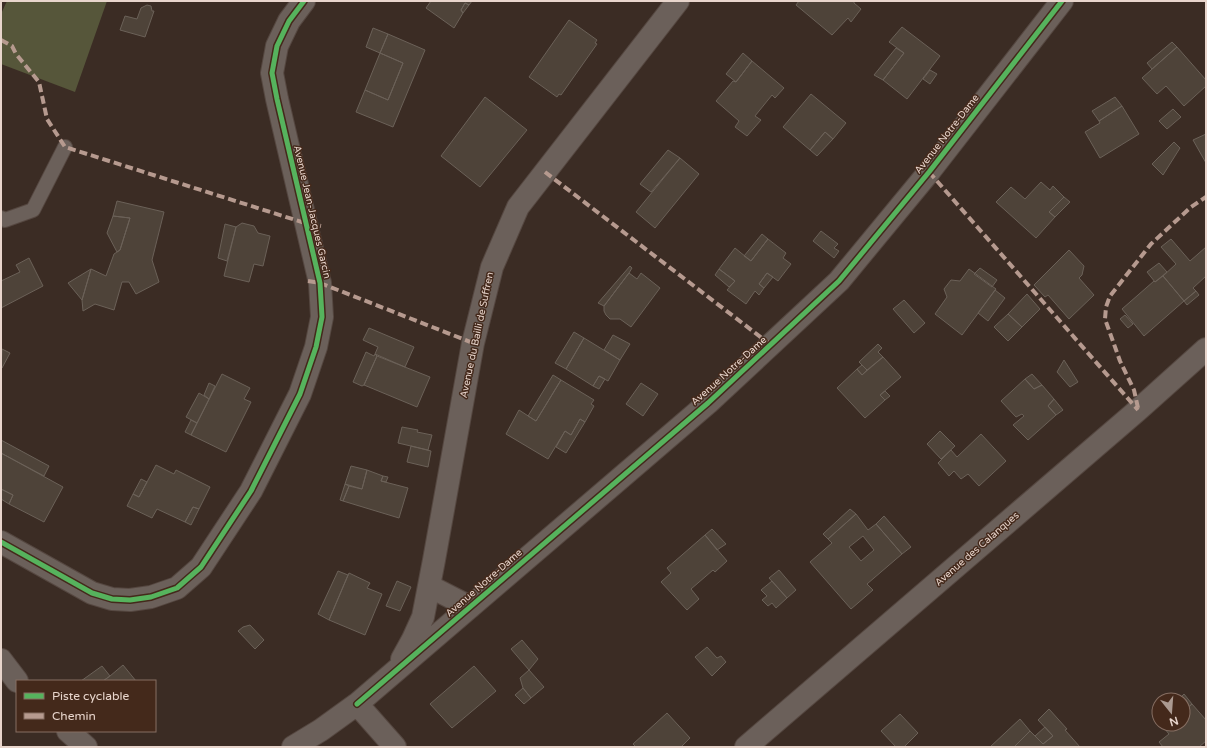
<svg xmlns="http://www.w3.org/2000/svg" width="1207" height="748" font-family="'Varela Round',sans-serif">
<rect width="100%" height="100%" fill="#3b2c24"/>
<path fill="#56563a" d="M7,1H107L75,92L1,64V14Z"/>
<path fill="#4e4339" stroke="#6b6158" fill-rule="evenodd" d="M431,1H472L469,5L465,3L461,10L463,13L454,28L426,8Z
M799,1H854V3L861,9L851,22L848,18L832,35L796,5Z
M465,3L469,5L463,13L461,10Z
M147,5L151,6L152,11H154L145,37L120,30L125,16L137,19L141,8Z
M569,20L597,40L595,43L597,44L561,95L559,94L557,97L529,77Z
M902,27L940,56L907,99L883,80L904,53L889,42Z
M373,28L388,34L380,53L366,47Z
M388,34L425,50L393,127L356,112L365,90L388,100L403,63L380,53Z
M1172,42L1177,47L1152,69L1147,63Z
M1177,47L1206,80V86L1184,106L1166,86L1157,94L1142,78Z
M896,48L904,53L883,80L874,75Z
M380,53L403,63L388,100L365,90Z
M743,53L752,61L736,82L726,74Z
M752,61L784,88L775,98L772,95L755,116L761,120L747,136L735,127L739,121L716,101L733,81L736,82Z
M930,70L937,74L930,84L923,79Z
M811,94L846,123L833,139L825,132L810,150L783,127Z
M485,97L527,130L480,187L441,156Z
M1115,97L1122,106L1099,121L1092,111Z
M1122,106L1139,134L1100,158L1085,132L1100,123L1099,121Z
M1173,109L1181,117L1167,129L1159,121Z
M825,132L833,139L817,156L810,150Z
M1206,134V163L1193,140Z
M1174,142L1180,148L1163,175L1152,164Z
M668,150L680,158L651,192L640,184Z
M680,158L699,174L655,228L636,212Z
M1041,182L1050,190L1053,186L1064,197L1049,212L1055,217L1036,238L996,202L1011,187L1025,199Z
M1064,197L1070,202L1055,217L1049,212Z
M117,201L164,212L152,260L159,282L136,294L129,282H122L114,310L95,304L83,311L82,300L91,269L106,276L114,254L120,250L130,218L113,216Z
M113,216L130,218L120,250L117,252L107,233Z
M242,223L254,226L258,233L270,236L263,266L254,264L249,282L224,276L236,227Z
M225,224L236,227L227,261L218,258Z
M821,231L838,244L834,248L839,251L834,258L813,241Z
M762,234L768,239L751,261L744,256Z
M768,239L786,253L783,258L791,264L778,281L767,273L759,284L764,288L759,295L755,291L746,304L727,290L735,281L719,269L735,248L751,261Z
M1171,239L1190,261L1206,247V276L1193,288L1196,291L1184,301L1163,276L1176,264L1161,247Z
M1069,250L1084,266L1082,275L1079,278L1094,295L1069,319L1048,295L1045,297L1034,285Z
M29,258L43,286L1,308V281L20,272L16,265Z
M1159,263L1167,272L1155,282L1147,272Z
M630,266L632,268L629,273L604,306L598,303Z
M980,268L997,280L992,287L974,274Z
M91,269L82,300L68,283Z
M719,269L735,281L729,287L715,275Z
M969,269L996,289L962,335L935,314L947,297L944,289L951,280L960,281Z
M629,273L637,279L641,273L660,288L631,327L620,319H610L606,315L604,311V306Z
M767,273L773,277L764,288L759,284Z
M1163,276L1184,301L1144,336L1122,309L1154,281L1155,282Z
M995,290L1005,298L988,321L978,313Z
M1196,291L1199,295L1187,305L1184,301Z
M1027,294L1040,309L1022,327L1008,314Z
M904,300L925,323L914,333L893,309Z
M1008,314L1022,327L1008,341L994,327Z
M1125,315L1133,324L1128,328L1120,319Z
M369,328L414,347L405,367L375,354L378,347L363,340Z
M574,332L584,338L566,369L555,363Z
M613,335L630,344L620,360L604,350Z
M584,338L620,360L608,381L599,376L593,386L566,369Z
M878,344L882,348L878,352L883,357L867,370L859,362Z
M2,349L10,353L2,368L1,367Z
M366,352L374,356L375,354L377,356L364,385L362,386L353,382Z
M377,356L430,377L417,407L364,385Z
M883,357L901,377L880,395L885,400L865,418L837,388L857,369L862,375Z
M1064,360L1078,382L1070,387L1057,372Z
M862,365L867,370L862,375L857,369Z
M222,374L250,388L244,399L251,402L226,452L191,435Z
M1032,374L1042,385L1034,389L1025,379Z
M553,375L561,380L536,421L528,416Z
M599,376L605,379L599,389L593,386Z
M1025,379L1034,389L1042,385L1054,399L1048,406L1056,415L1028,440L1013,425L1024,416L1022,414L1016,417L1001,401Z
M561,380L594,400L591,404L594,406L585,422L580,419L571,435L565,431L548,459L506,434L519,410L536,421Z
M209,383L215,386L209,399L204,395Z
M641,383L658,394L643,416L626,404Z
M885,391L890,396L885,400L880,395Z
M199,393L209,399L197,423L186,417Z
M1054,399L1063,410L1056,415L1048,406Z
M580,419L585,422L566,453L556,447L565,431L571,435Z
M191,420L197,423L191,435L185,432Z
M402,427L418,430L417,432L432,435L428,450L398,443Z
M940,431L955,446L941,459L927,444Z
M981,434L1006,461L979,486L968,474L961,479L954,471L949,476L938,463L951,450L957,457Z
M1,440L49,466L44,476L1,453Z
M411,446L431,451L428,467L407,462Z
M1,453L63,487L44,522L9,504L13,495L1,489Z
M156,465L174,474L176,470L210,487L199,509L193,507L185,522L157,509L152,518L127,506L133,494L139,497Z
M351,466L367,470L362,489L345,484Z
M367,470L383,476L381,481L408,488L399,518L343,501L349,486L362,489Z
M383,476L388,477L386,482L381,481Z
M141,479L147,482L139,497L133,494Z
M345,484L349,486L343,501L340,500Z
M1,489L13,495L9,504L1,499Z
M193,507L199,509L191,525L185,522Z
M850,509L856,514L828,539L823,534Z
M856,514L868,530L876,524L902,554L867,584L873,590L851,609L810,562L832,543L828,539ZM863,536L874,550L861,561L849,547Z
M884,516L911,547L902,554L876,524Z
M712,529L726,544L717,550L705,535Z
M705,535L727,561L715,572L713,570L691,589L699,599L687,610L661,582L671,573L667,568Z
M779,570L796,590L787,598L769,578Z
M338,571L348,575L329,620L318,614Z
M349,573L370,583L367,588L382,594L365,635L329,620Z
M397,581L411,587L400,611L386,606Z
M772,581L787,598L776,608L772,603L768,606L762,600L767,596L761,590Z
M250,625L264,640L255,649L238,631L243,627Z
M522,640L538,659L529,670L511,649Z
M707,647L717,658L721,656L726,662L712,676L695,657Z
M123,665L136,681H103L110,676Z
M102,666L110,676L103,681H81Z
M474,666L496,691L452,728L430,704Z
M529,670L544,687L531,698L523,688L520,678Z
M523,688L531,698L524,704L515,695Z
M1184,694L1192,704L1183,712V700H1178Z
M1192,704L1206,720V741L1199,747H1163L1159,742L1169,734L1164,728L1168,724H1183V712Z
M1049,709L1067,729L1065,730L1080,747H1014L1030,731L1043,744L1053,736L1038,720Z
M667,713L690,738L681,747H636L633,744Z
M900,714L918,733L904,747H896L881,731Z
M1020,719L1030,731L1014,747H990Z
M1045,727L1053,736L1043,744L1035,736Z"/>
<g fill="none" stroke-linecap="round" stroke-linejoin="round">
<defs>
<path id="lane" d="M1,218L5,220L33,210L65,147"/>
<path id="street" d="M1,542L92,593L112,599L130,600L151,597L177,588L201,567L251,491L300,394L316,347L322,317L320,283L277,99L272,73L277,46L289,21L304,1
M429,586L470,607
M402,659L413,639L423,617L434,560L473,343L492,267L518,207L678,1
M1,660L17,681
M357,704L708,403L839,281L929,172L1062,1
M68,731L86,747
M293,747L321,730L357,704L395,747
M746,747L1138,410L1206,349"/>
</defs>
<use href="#lane" stroke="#554740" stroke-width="16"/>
<use href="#street" stroke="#554740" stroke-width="24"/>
<use href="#lane" stroke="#6b605a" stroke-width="14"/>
<use href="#street" stroke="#6b605a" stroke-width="22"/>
<path stroke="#b69a8f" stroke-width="4" stroke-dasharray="8 4" stroke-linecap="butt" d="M1,40L12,46L16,54L39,82L47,119L65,147L305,223L321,226
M545,172L771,345
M929,172L1138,410
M308,281L320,283L473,343
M1138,408L1134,390L1120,361L1105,319L1106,307L1110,296L1151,244L1191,207L1206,197"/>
<defs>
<path id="cycleway" d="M1,542L92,593L112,599L130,600L151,597L177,588L201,567L251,491L300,394L316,347L322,317L320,283L277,99L272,73L277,46L289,21L304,1
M357,704L708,403L839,281L929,172L1062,1"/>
</defs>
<use href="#cycleway" stroke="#44291b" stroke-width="8"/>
<use href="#cycleway" stroke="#56b35d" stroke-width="5"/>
</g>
<g text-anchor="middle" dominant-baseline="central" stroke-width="3" stroke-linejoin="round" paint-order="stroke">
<g font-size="10" fill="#e8d5cc" stroke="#44291b">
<text transform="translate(947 134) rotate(-52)">Avenue Notre-Dame</text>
<text transform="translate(312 212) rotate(77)">Avenue Jean-Jacques Garcin</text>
<text transform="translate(477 335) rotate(-78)">Avenue du Bailli de Suffren</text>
<text transform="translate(729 371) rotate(-42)">Avenue Notre-Dame</text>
<text transform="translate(977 549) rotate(-41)">Avenue des Calanques</text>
<text transform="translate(484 583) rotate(-41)">Avenue Notre-Dame</text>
</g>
</g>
<rect width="1207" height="748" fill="none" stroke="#e8d5cc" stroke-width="4"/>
<rect x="16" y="680" width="140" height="52" fill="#44291b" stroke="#866e62"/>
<rect x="24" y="693" width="20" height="6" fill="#56b35d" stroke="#866e62"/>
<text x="52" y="700" font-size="12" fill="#e8d5cc">Piste cyclable</text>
<rect x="24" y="713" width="20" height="6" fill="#b69a8f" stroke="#866e62"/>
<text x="52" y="720" font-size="12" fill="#e8d5cc">Chemin</text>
<g transform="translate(1171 712) rotate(163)"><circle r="19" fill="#44291b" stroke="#866e62"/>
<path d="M0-3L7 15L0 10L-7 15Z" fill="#ab9a91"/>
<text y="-6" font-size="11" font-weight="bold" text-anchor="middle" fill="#e8d5cc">N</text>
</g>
</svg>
